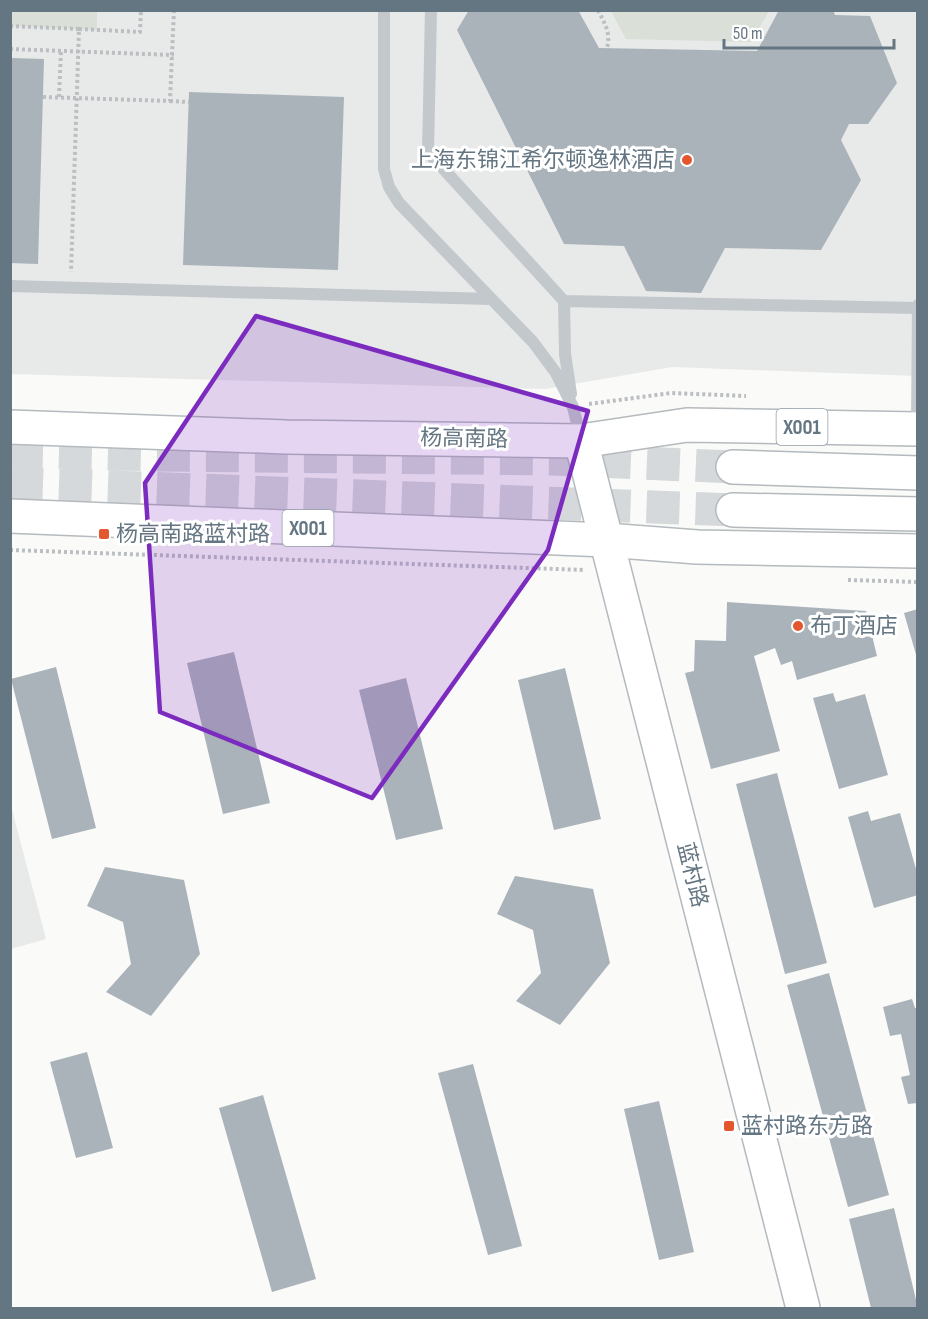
<svg xmlns="http://www.w3.org/2000/svg" width="928" height="1319" font-family="'Sofia Sans Condensed','Noto Sans SC',sans-serif">
<rect width="100%" height="100%" fill="#fafaf8"/>
<path fill="#e8e9e9" d="M11,11H917V376L672,367L545,389L11,374Z
M11,806L46,939L11,949H10Z"/>
<path fill="#dadfd7" d="M11,10L97,11V30L11,26Z
M611,11H769L751,42L626,39Z"/>
<path fill="#aab3b9" d="M469,10H578L599,48L757,51L779,10H833L835,15L870,16L897,83L868,124H849L841,140L861,180L821,250L725,248L701,293L646,291L624,246L564,244L457,30Z
M10,58L44,59L38,264L10,263Z
M189,92L344,97L338,270L183,265Z
M727,602L866,611L877,656L797,680L792,661L781,665L775,648L754,656L780,751L711,769L685,673L694,671L695,640L726,641Z
M918,609V658H917L904,613Z
M234,652L270,803L223,814L187,663Z
M56,667L96,828L52,839L11,679Z
M565,668L601,819L554,830L518,680Z
M406,678L443,829L396,840L359,690Z
M833,693L836,702L865,694L888,775L839,789L813,698Z
M777,773L827,963L785,974L736,784Z
M868,811L871,821L900,813L918,876V895L874,908L848,817Z
M105,867L184,880L200,954L151,1016L106,992L131,964L123,922L87,906Z
M515,876L593,889L610,963L560,1025L516,1001L541,973L533,930L497,914Z
M829,973L889,1195L848,1207L787,985Z
M912,999L915,1008H918V1103L908,1104L901,1077L910,1075L901,1034L890,1036L883,1007Z
M87,1052L113,1148L76,1158L50,1062Z
M473,1064L522,1246L488,1255L438,1073Z
M263,1095L316,1279L272,1292L219,1108Z
M659,1101L694,1252L659,1260L624,1109Z
M894,1208L918,1308H871L849,1219Z"/>
<g fill="none" stroke-linecap="round" stroke-linejoin="round">
<path stroke="#d5d9db" stroke-width="33" stroke-dasharray="33 16" stroke-linecap="butt" d="M10,451L155,455L551,459L733,467
M10,483L733,510"/>
<defs>
<path id="secondary" d="M581,441L803,1308"/>
<path id="primary" d="M10,427L286,437L581,441L687,425L918,429
M10,516L606,540L697,547L918,551"/>
<path id="highway" d="M733,467L918,473
M733,510L918,514"/>
</defs>
<use href="#secondary" stroke="#b3babf" stroke-width="36"/>
<use href="#primary" stroke="#b5babe" stroke-width="36"/>
<use href="#highway" stroke="#b4b9bd" stroke-width="36"/>
<path stroke="#bbbfc2" stroke-width="4" stroke-dasharray="3 3" stroke-linecap="butt" d="M598,10C605,24 611,33 607,48
M10,26L79,29L71,272
M79,29L140,32L141,10
M59,97L61,51
M170,101L189,102
M589,404L671,393L746,396
M10,550L585,570
M848,580L918,582"/>
<path stroke="#c3c8cc" stroke-width="12" d="M384,10V169L389,187L399,203L533,342L556,373L573,407L581,440
M431,10L428,152L564,301L917,308
M10,286L491,299
M564,301L565,354L571,394
M917,428L918,305"/>
<use href="#secondary" stroke="#fff" stroke-width="33"/>
<use href="#primary" stroke="#fff" stroke-width="33"/>
<use href="#highway" stroke="#fff" stroke-width="33"/>
<path stroke="#bbbfc2" stroke-width="4" stroke-dasharray="3 3" stroke-linecap="butt" d="M10,49L172,55L174,10
M43,97L170,101L172,55"/>
</g>
<path fill="#7b2cbf" fill-opacity="0.2" stroke="#7b2cbf" stroke-width="4.5" stroke-linejoin="round" d="M256,316L588,411L548,550L372,798L160,712L145,483Z"/>
<g fill="#e4572e" stroke="#fff" stroke-width="2">
<circle cx="687" cy="160" r="6"/>
<rect x="98" y="528" width="12" height="12" rx="3"/>
<circle cx="798" cy="626" r="6"/>
<rect x="723" y="1120" width="12" height="12" rx="3"/>
</g>
<g text-anchor="middle" dominant-baseline="central" stroke-width="6" stroke-linejoin="round" paint-order="stroke">
<g fill="#fff" stroke="#939fa8" stroke-width="1.5">
<rect x="776.5" y="409" width="51" height="36" rx="4.5"/>
<rect x="282.5" y="510" width="51" height="36" rx="4.5"/>
</g>
<g font-size="21" font-weight="bold" fill="#657683">
<text x="802" y="427">X001</text>
<text x="308" y="528">X001</text>
</g>
<g font-size="22" fill="#657683" stroke="#fff" text-anchor="start">
<text x="675" y="160" text-anchor="end">上海东锦江希尔顿逸林酒店</text>
<text x="116" y="534">杨高南路蓝村路</text>
<text x="810" y="626">布丁酒店</text>
<text x="741" y="1126">蓝村路东方路</text>
</g>
<g font-size="22" fill="#657683" stroke="#fff">
<text transform="translate(464 439) rotate(1)">杨高南路</text>
<text transform="translate(692 875) rotate(76)">蓝村路</text>
</g>
</g>
<rect width="928" height="1319" fill="none" stroke="#657683" stroke-width="24"/>
<path d="M724 39v9h170v-9" fill="none" stroke="#657683" stroke-width="3"/>
<text x="733" y="39" font-size="18" fill="#657683" stroke="#ffffff" stroke-width="4.5" paint-order="stroke">50 m</text>
</svg>
